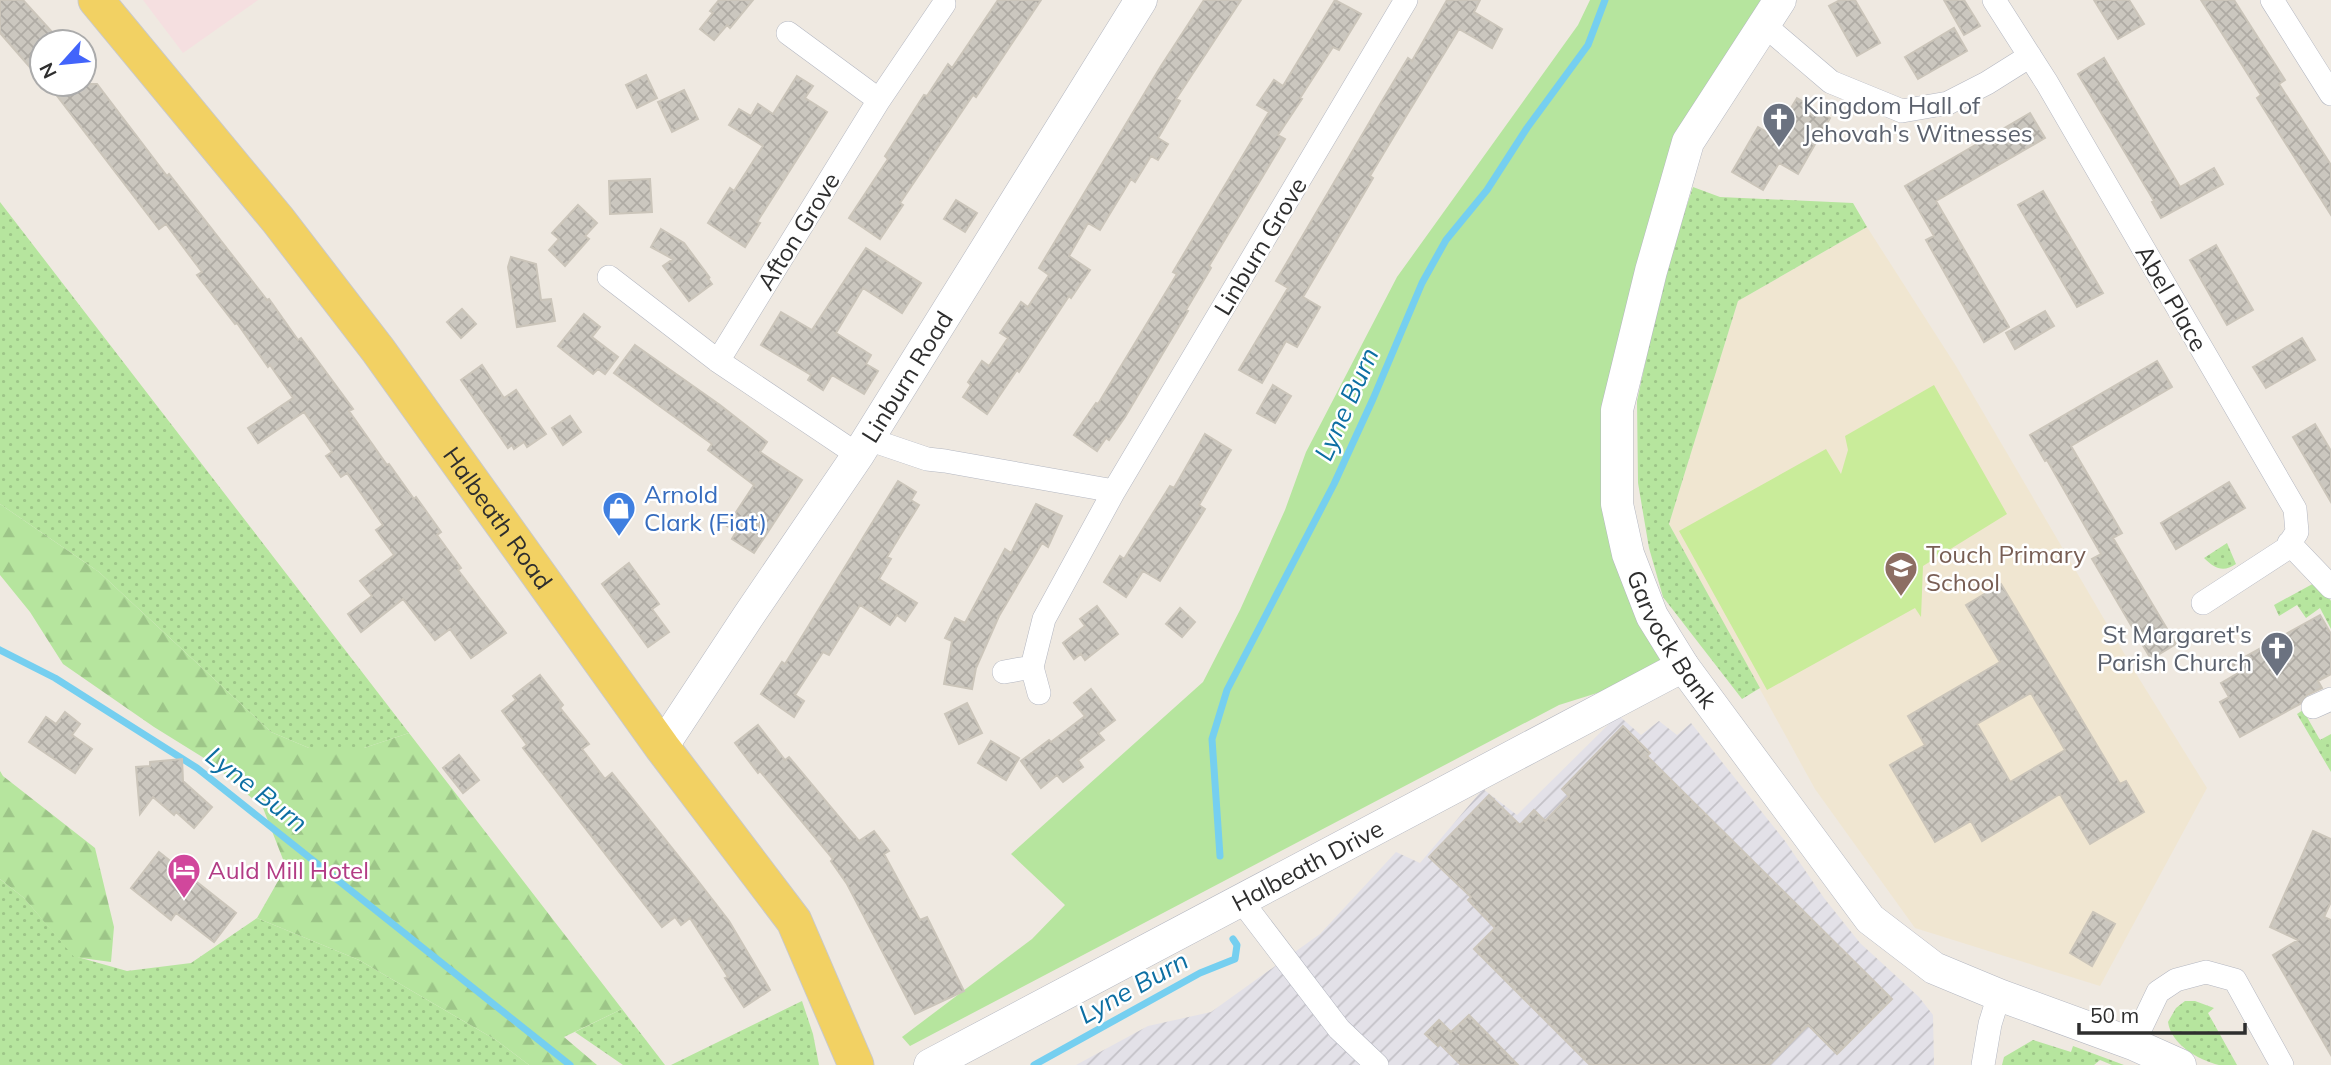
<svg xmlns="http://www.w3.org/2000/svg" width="2331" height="1065" font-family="Mulish,sans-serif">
<defs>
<pattern id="industrial-furrows" width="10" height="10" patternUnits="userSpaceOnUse" patternTransform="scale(1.75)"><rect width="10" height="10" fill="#e3e1e8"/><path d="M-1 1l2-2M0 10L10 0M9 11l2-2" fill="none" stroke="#c3c1c7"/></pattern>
<pattern id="grass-dots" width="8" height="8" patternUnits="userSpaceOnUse" patternTransform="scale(1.75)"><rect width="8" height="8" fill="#b6e59e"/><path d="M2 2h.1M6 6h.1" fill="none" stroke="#9dc588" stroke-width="1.8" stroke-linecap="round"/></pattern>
<pattern id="forest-firs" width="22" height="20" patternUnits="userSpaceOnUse" patternTransform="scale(1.75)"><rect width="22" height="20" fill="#b6e59e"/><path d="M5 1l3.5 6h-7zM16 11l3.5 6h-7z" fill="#9dc588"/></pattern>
<pattern id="building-cross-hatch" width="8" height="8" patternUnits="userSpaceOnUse" patternTransform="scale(1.75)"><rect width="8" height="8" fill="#cbc7bf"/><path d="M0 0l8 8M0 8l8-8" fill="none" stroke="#afaba4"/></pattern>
</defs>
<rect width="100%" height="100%" fill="#efe9e1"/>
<path fill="url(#industrial-furrows)" d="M1618,715L1641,735L1659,721L1677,735L1691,723L1785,841L1824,898L1860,943L1919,997L1933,1015L1934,1065H1076L1148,1026L1211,1012L1320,934L1396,852L1420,863L1483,789L1517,815Z"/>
<path fill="#f0e6d1" d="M1867,227L1956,366L2135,672L2207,788L2100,986L1915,928L1815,789L1669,524L1738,301Z"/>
<path fill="#f5dfe0" d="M143,0H258L183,53Z"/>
<path fill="url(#grass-dots)" d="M1693,187L1720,197L1853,203L1867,227L1738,301L1669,524L1760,688L1742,699L1663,597L1649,548L1638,483L1637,401L1665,271Z
M0,202L409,733L364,748H309L271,732L99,572L0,504Z
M2227,543L2236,564C2223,573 2214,568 2204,558Z
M2318,581L2331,601V629L2320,608L2306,618L2297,605L2279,616L2274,605Z
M2303,710L2320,740L2331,734V772L2297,714Z
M0,879L24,898L74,956L127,971L191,963L257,918L359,960L496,1040L529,1065H0Z
M802,1001L813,1034L819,1065H671Z
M2185,1001H2195L2214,1008L2208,1013L2237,1065C2231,1065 2224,1065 2219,1065C2198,1060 2171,1044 2168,1022L2176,1008Z
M622,1009L665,1065H623L575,1032Z
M2033,1040L2071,1052L2073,1046L2124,1065H2112L2100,1060L2094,1065H2002L2004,1057Z"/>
<path fill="url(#forest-firs)" d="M0,504L99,572L271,732L309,748H364L409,733L622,1009L564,1037L597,1065H529L496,1040L359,960L257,918L286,867L263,808L212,763L154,727L63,664L30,612L0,575Z
M0,771L3,776L95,848L114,927L111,962L74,957L24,898L0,879Z"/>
<path fill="#b6e59e" d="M1590,0H1780L1688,142L1617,410V504L1683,666L1559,705L910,1046L902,1037L1032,939L1065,905L1011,854L1203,682L1240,610L1285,510L1306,452L1397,277L1578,25Z"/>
<path fill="#c9ec9a" d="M1934,385L2007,514L1923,566L1921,617L1915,608L1767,690L1679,531L1826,449L1841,474L1848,450L1845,436Z"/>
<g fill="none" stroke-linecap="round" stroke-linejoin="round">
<path stroke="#75cff0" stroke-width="7" d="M0,650L55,678L197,768L570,1065
M1220,856L1212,739L1227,690L1334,484L1373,399L1422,283L1446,240L1487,190L1527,128L1588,45L1605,0
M1034,1065L1200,973L1235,959L1237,945L1233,939"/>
</g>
<path fill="url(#building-cross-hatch)" stroke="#cbc5ba" stroke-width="2" fill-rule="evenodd" d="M0,0H23L52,32L42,41V81L0,33Z
M719,0H753L730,28L727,25L714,40L700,29L713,13L710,11Z
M998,0H1041L976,97L973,95L900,203L903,205L880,239L849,218L888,159L885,156L924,95L927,96L948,64L952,68Z
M1204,0H1241L1176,99L1180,101L1158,138L1168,144L1158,160L1151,156L1135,182L1131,179L1100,230L1088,223L1069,256L1090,270L1071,298L1069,296L1019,372L1017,370L987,414L963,397L971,385L968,382L982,361L989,366L1008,338L1000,333L1021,302L1028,307L1049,275L1039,268L1161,66Z
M1335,0L1361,14L1339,50L1333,47L1300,98L1302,99L1278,135L1285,139L1209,266L1211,268L1186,310L1188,311L1125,417L1109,440L1106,438L1097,451L1074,435L1096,403L1098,404L1177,274L1173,272L1269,112L1257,105L1274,80L1283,86Z
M1447,0H1480L1474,12L1502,29L1492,48L1459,29L1397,131L1370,176L1373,178L1303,297L1320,307L1297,347L1286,341L1262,383L1239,370L1288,288L1276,281L1385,96L1408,58L1412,61Z
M1840,0H1855L1880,43L1857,56L1829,6Z
M1944,0H1964L1980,26L1964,35Z
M2094,0H2129L2144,24L2118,39Z
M2201,0H2234L2285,80L2279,84L2331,165V215L2257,98L2261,95Z
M1954,28L1967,51L1918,79L1905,57Z
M2104,58L2180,187L2214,168L2223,184L2161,218L2152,202L2154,201L2078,74Z
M646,75L657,98L637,108L626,85Z
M797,76L813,86L805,98L827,112L757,222L760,223L745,247L708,223L730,188L734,191L763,146L729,125L739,109L751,116L758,104L773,114Z
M48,84H97L167,176L169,174L267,300L269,299L298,340L301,338L353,409L349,411L387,465L389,464L414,499L416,497L441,532L437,535L461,568L458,570L506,633L471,658L450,629L435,640L403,599L361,632L348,614L372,596L360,581L394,555L376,530L383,525L347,473L341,477L326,456L332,452L304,412L258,443L248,428L293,398L270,365L268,367L237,323L235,324L197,275L202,272L166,224L159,229Z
M684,90L698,119L672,132L658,102Z
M1797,98L1830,118L1798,174L1779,163L1763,190L1732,172L1758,127L1774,136Z
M2030,113L2045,138L1936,201L2009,327L1984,342L1926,240L1934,236L1905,186Z
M650,179L652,212L610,214L609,181Z
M2043,191L2103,293L2077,307L2018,205Z
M956,200L977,213L965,232L944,219Z
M578,205L597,223L585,236L589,239L565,266L549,250L559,239L552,233Z
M661,229L684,243L710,278L706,276L712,284L689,301L663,266L673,259L651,247Z
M2216,245L2253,310L2227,325L2190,260Z
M866,248L921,283L902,313L863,288L836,333L871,355L866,364L878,371L864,394L832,375L823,390L808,380L811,375L761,345L781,312L812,330Z
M511,257L536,264L541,300L551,299L555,321L517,327L508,267Z
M462,309L476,324L461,338L447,322Z
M2045,311L2054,326L2015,349L2006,333Z
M584,314L600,327L592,337L618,357L605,374L598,369L593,374L558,346Z
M2302,338L2315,360L2266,388L2253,367Z
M635,345L720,405L767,442L760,452L802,480L754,553L732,539L736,532L727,526L754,485L708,450L712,444L614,373Z
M2157,361L2172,387L2071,446L2122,533L2113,538L2176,644L2151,659L2092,559L2101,554L2047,460L2045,461L2030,435Z
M482,365L504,398L516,390L546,434L527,447L524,442L514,449L512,445L508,448L461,380Z
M1273,385L1291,396L1275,423L1257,413Z
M570,416L581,432L563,445L552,428Z
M2315,424L2331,451V502L2293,437Z
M1205,434L1231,450L1199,505L1205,509L1160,581L1143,571L1126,597L1104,582L1120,556L1124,559L1170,486L1174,488Z
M898,481L916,492L911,500L919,505L887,557L891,559L879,579L917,603L905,621L897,615L890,625L860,605L829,655L823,652L795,695L804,701L794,717L761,694L782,662L785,664Z
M2229,482L2245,508L2176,549L2161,523Z
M1036,504L1062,516L1048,547L1042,543L999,616L976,668L972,689L944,684L952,641L945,638L955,618L965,623L1005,549L1011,553Z
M629,563L659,604L652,609L669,632L648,647L602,584Z
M2001,584L2120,784L2126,781L2144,812L2090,844L2060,794L1982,841L1971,821L1935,842L1890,765L1925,745L1908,716L2000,662L1966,605ZM2031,693L2065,750L2010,782L1977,724Z
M1097,606L1118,634L1085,660L1081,654L1074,659L1063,643L1085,626L1080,619Z
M1180,608L1195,622L1182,637L1166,624Z
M2320,615L2331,634V674L2318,681L2322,688L2307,695L2300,704L2240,737L2220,702L2229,697L2221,683L2238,673L2232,664Z
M540,675L563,705L560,708L589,744L582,749L605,779L612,773L688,868L729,921L770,990L744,1007L725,978L728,977L690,918L681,925L675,917L662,927L523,748L527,745L502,711L516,700L513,696Z
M1091,689L1115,720L1098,733L1104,740L1078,760L1083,767L1063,782L1057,775L1041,788L1021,761L1049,740L1051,742L1085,716L1074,703Z
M967,703L982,733L959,744L945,714Z
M65,712L80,724L72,735L92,749L75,773L29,742L46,717L56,724Z
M758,725L785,760L789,757L859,841L874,831L889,851L884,854L920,920L927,917L964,991L915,1014L847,884L831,861L833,859L760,771L758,773L735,743Z
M1623,726L1650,753L1647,756L1892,999L1837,1054L1808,1025L1769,1065H1590L1474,949L1495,928L1468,900L1471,897L1429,857L1489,795L1520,825L1534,810L1545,821L1569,796L1562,789Z
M991,741L1019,758L1006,780L978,763Z
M459,755L479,780L463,793L443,768Z
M182,759L183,781L212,807L194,828L176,812L174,815L153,797L140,814L136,767L150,766V762Z
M2313,831L2331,839V902L2324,917L2331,920V1055L2273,955L2298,940L2270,927Z
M159,852L236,913L214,942L176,913L171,920L131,888Z
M2093,912L2115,924L2092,966L2070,953Z
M1469,1015L1518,1065H1461L1440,1044L1438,1046L1425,1034L1439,1020L1451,1032Z"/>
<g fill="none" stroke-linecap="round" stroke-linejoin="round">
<defs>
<path id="street" d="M1994,0L2047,83L2295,509L2297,532L2286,549L2203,603
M2272,0L2331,94
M1763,24L1831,82L1902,111L1948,103L1987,83L2030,56
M788,33L879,100
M609,277L718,361L858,455
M718,361L879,100L944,4
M868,439L927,459L945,461L1114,491
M2289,543L2331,587
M1032,667L1044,619L1114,491L1406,0
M1004,672L1032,667L1039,693
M2313,707L2331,699
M1240,899L1339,1029L1377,1065
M2133,1044L2158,992L2176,980L2206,972L2235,980L2282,1065
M1983,1065L1990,1024L1999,995"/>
<g id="secondary">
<path id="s1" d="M1780,0L1688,142L1651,271L1617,410V504L1628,554L1652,616L1683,666L1870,919L1934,968L1999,995L2133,1044L2180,1065"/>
<path id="s2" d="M662,747L749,615L858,455L1141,0"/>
<path id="s3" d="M930,1065L1683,666"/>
</g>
<g id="primary">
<path id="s4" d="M96,0L278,220L378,350L662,747L794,921L856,1065"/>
</g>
</defs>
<use href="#street" stroke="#b4b7c1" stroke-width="24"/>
<use href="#secondary" stroke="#b4b7c1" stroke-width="33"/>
<use href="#primary" stroke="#c9c9c9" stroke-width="37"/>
<use href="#street" stroke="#fff" stroke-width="23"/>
<use href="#secondary" stroke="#fff" stroke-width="32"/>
<use href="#primary" stroke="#f2d163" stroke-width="35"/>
</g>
<defs>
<symbol id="church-pin" viewBox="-11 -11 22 30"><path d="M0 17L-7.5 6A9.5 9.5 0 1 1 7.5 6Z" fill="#6b7280" stroke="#fff"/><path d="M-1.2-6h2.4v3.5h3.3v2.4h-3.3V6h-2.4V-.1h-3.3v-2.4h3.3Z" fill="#fff"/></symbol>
<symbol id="shop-pin" viewBox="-11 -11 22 30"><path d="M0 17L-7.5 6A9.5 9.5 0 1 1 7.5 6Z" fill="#3f7fe0" stroke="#fff"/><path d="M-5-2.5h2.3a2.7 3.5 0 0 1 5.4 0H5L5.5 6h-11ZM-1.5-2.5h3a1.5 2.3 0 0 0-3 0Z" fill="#fff"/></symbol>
<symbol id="school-pin" viewBox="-11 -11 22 30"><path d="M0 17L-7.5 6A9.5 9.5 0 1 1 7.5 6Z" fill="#8d6e63" stroke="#fff"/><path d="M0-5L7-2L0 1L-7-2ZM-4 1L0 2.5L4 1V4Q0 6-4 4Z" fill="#fff"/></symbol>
<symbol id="hotel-pin" viewBox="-11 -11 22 30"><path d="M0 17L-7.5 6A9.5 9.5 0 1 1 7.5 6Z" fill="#d1479c" stroke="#fff"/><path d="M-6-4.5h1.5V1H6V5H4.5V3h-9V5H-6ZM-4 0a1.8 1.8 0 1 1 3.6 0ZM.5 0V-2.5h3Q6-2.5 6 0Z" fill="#fff"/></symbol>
</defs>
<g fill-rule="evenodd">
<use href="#church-pin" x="1760" y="100" width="38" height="52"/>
<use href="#shop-pin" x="600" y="489" width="38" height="52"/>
<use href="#school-pin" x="1882" y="549" width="38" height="52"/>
<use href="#church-pin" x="2258" y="629" width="38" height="52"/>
<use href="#hotel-pin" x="165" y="851" width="38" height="52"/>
</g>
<g text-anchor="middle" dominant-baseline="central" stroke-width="5" stroke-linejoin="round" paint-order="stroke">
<g font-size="24" fill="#5b616d" stroke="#fff" text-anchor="start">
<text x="1803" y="105">Kingdom Hall of<tspan x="1803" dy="28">Jehovah's Witnesses</tspan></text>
<text x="2252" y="634" text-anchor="end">St Margaret's<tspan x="2252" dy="28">Parish Church</tspan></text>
</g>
<g font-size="24" fill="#2e2e2e" stroke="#fff">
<text transform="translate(798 231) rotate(-58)">Afton Grove</text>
<text transform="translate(1260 246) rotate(-59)">Linburn Grove</text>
<text transform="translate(2172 298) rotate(60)">Abel Place</text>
<text stroke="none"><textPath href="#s2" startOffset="444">Linburn Road</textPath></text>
<text stroke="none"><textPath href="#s4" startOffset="656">Halbeath Road</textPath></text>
<text stroke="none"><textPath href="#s1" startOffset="688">Garvock Bank</textPath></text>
<text stroke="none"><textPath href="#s3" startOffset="427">Halbeath Drive</textPath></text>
</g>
<g font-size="24" fill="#366cbe" stroke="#fff" text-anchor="start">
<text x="644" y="494">Arnold<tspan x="644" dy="28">Clark (Fiat)</tspan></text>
</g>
<g font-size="24" fill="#785e54" stroke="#fff" text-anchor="start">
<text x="1926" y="554">Touch Primary<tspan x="1926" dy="28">School</tspan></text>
</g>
<g font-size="24" fill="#b23c85" stroke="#fff" text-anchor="start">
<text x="208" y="870">Auld Mill Hotel</text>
</g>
<g font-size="26" font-style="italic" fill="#0d6fa3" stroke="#fff">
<text transform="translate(1346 404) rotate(-66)">Lyne Burn</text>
<text transform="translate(257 789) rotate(38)">Lyne Burn</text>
<text transform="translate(1133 987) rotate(-29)">Lyne Burn</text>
</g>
</g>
<g transform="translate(63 63) rotate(243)"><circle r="33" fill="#ffffff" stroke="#ababab" stroke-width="2"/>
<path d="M0-5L12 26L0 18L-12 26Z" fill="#4264fb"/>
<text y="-10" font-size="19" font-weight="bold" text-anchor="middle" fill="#2e2e2e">N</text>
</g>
<path d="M2079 1023v10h166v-10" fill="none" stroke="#2e2e2e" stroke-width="3.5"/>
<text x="2090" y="1023" font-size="21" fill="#2e2e2e" stroke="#ffffff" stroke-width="5" paint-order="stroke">50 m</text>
</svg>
